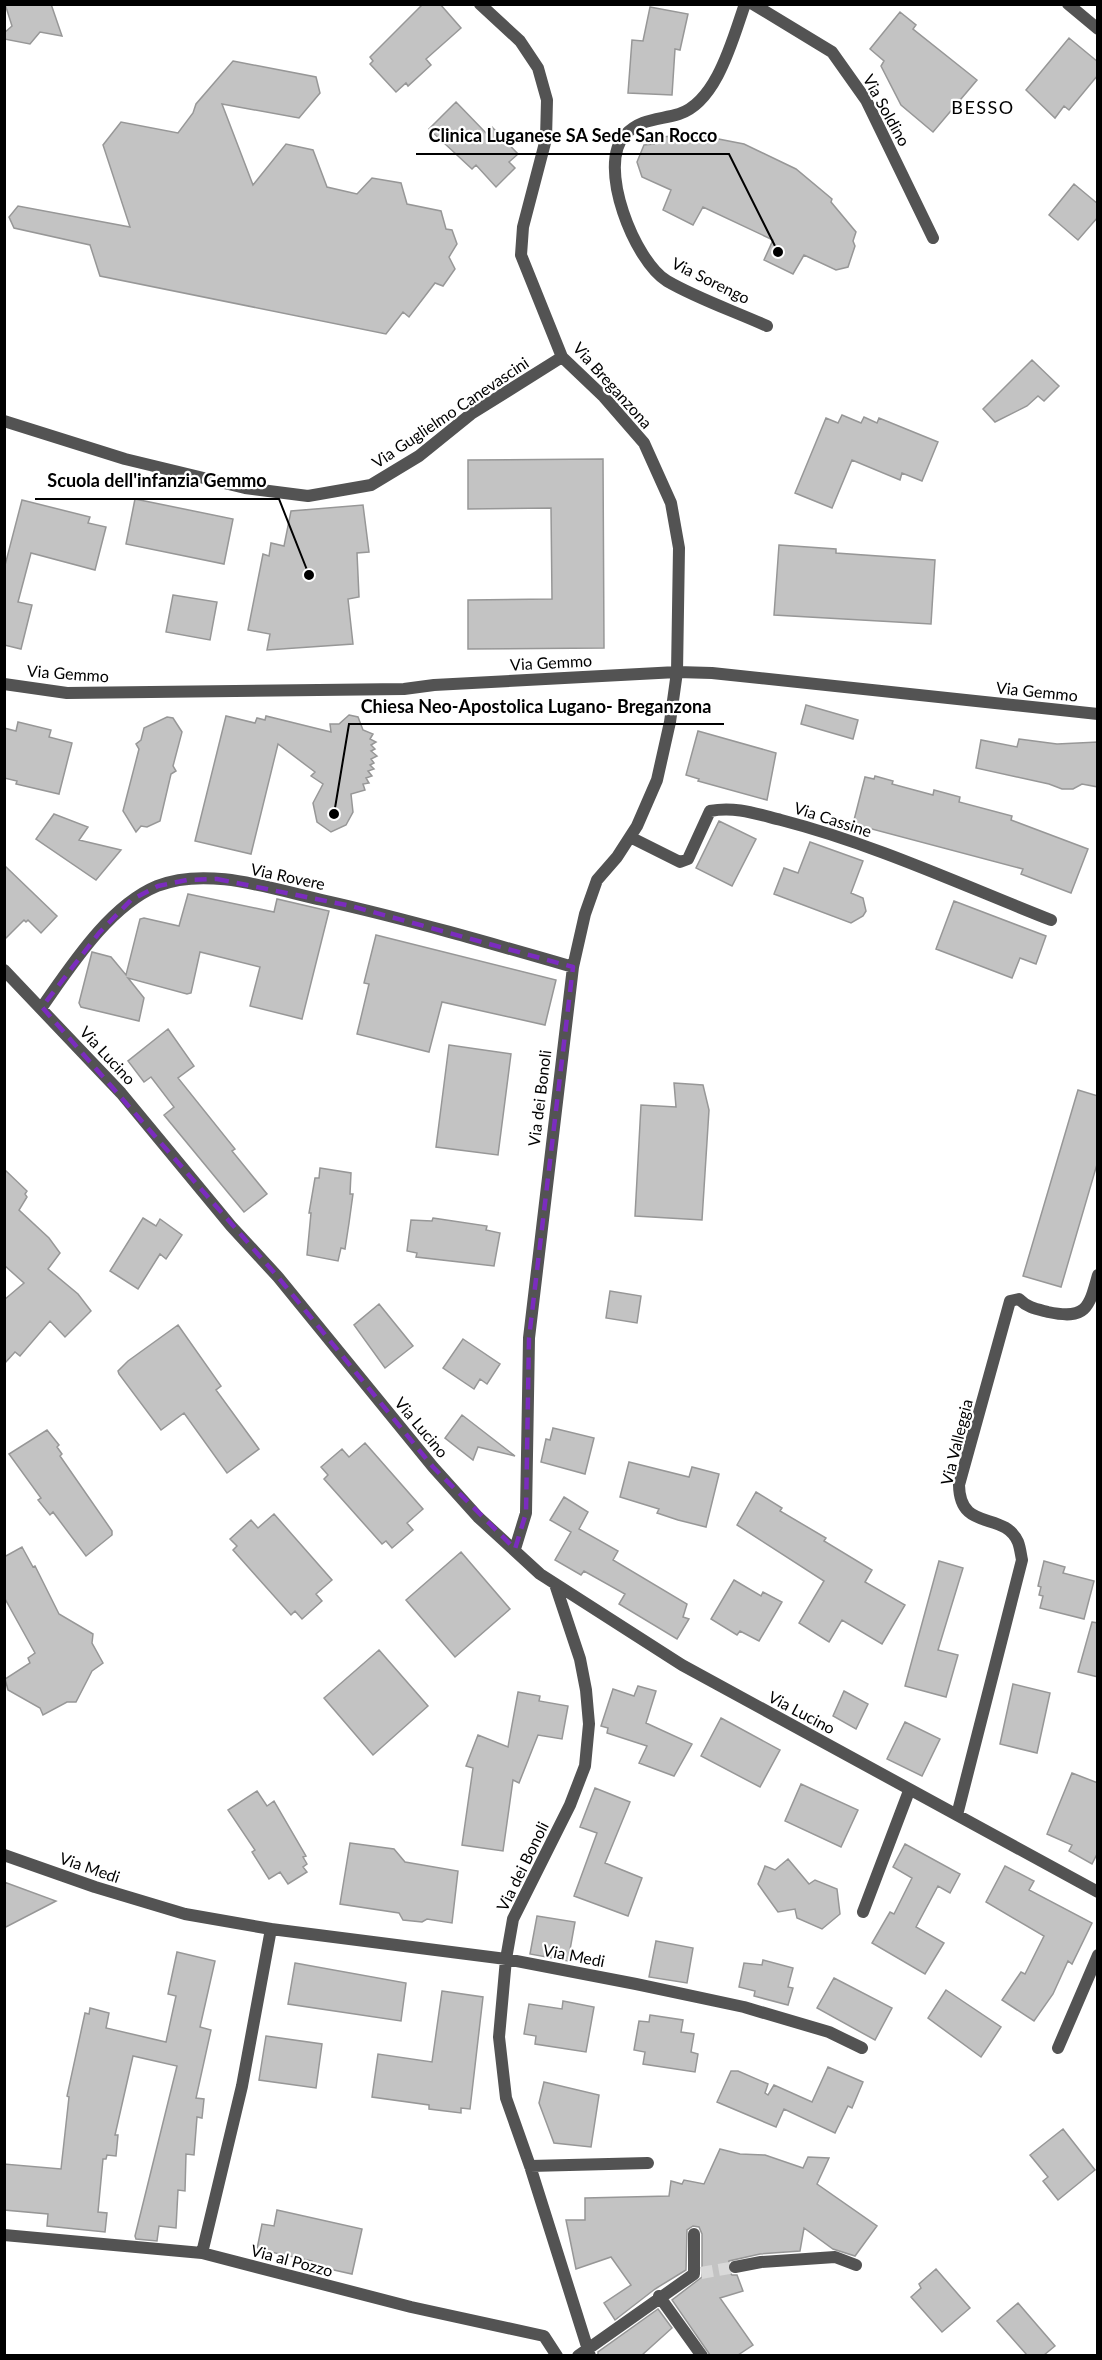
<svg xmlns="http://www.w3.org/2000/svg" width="1102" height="2360" font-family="Lato,sans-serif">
<rect width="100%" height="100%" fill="#fff"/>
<path fill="#c3c3c3" stroke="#979797" stroke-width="1.5" d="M5,4H51L62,36L40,32L30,44L4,39V33L12,26Z
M423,4H440L461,28L426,59L431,65L408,86L406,83L396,92L370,64L373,61L370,57Z
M650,7L688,14L680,50L675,49L672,95L628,93L632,40L643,41Z
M900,12L916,25L913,29L977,80L933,132L901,105L881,66L884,61L870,49Z
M1069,38L1098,62V75L1069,110L1064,106L1055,118L1026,90Z
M233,61L316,77L320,93L299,118L222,104L253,185L286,144L313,150L327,187L357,194L372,178L401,183L407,204L441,211L446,229L452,230L457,244L449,257L455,269L443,286L435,283L409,317L403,312L386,334L100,276L90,245L14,228L9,217L18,206L130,227L103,145L121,122L178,133L193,113L196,104Z
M456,102L486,133L492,127L518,154L509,162L515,168L496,187L476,165L472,169L429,129Z
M698,135L744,144L796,169L832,199L831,202L856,232L853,241L855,246L848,267L836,270L804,255L793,274L764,260L773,240L703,207L693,225L663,210L671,190L642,177L637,162L644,145L654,144L657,137Z
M1074,184L1098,204V217L1078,240L1049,215Z
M1032,360L1059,386L1044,401L1038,396L1027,406L995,422L983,409Z
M842,415L861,423L864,417L877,423L879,418L938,442L922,481L902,473L900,480L852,460L832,508L795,493L826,418L838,423Z
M603,459L604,648L468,649V600L552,599L551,508L468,509V460Z
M135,499L233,519L224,564L126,544Z
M22,500L90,517L88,523L106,527L95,570L31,553L18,602L32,605L21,649L4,645V569Z
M363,505L369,552L357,553L359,597L348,599L353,644L267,650L270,634L248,630L263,554L269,556L271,543L284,546L291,511Z
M779,545L836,549V553L935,560L931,624L774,615Z
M173,595L217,602L210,640L166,632Z
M806,705L858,720L853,739L801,724Z
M349,715L358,717L363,730L373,734L370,739L376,742L371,745L375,749L371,751L377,756L371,759L374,763L370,765L374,769L368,771L372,776L366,778L369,783L363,784L365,790L351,794L353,812L346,825L331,832L317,822L313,803L323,784L311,776L315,772L278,744L251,854L195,841L226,716L255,723L257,718L265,720L266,716L331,732L330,724H339Z
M167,717L173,718L182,732L173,766L176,771L171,774L160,821L147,827L141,826L136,832L123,811L139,749L136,744L141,740L144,728Z
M18,722L51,730L49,737L72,743L59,794L16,784L17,781L4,778V728L16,731Z
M698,731L776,753L767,800L698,781L699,779L686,775Z
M1019,739L1057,744L1098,742V787L1082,784L1073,789H1062L1049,784L976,768L981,740L1017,747Z
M875,776L893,781L892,784L933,795L934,790L960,797L959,802L1012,816L1011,820L1088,849L1071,893L1021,874L1023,869L853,824L865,777L874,779Z
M54,814L88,827L79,840L121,850L96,880L36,839Z
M719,821L756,839L732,886L696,868Z
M810,842L863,861L851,893L863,898L866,911L863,916L851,923L774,894L784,868L798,873Z
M4,865L57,916L41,933L28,920L26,922L24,920L4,940Z
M188,894L274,912L277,899L329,911L302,1019L250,1006L260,967L200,952L191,993L187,994L128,978L144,998L139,1021L81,1007L79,1003L92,952L111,957L126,975L140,919L144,918L179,926Z
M954,901L1046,936L1036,964L1020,958L1012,978L936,949Z
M376,935L556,980L545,1025L442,1002L429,1052L357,1034L369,984L364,983Z
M168,1029L194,1066L178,1078L235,1149L232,1151L267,1194L244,1212L164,1115L174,1107L151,1077L144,1082L128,1061Z
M449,1045L511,1054L498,1155L436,1147Z
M674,1083L703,1085L709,1110L702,1220L635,1216L641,1105L676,1107Z
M1078,1090L1098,1096V1161L1061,1287L1023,1276Z
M320,1168L351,1173L350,1194H353L349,1223L345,1249L341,1248L338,1261L307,1255L311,1213H309L315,1178H319Z
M4,1169L27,1191L25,1194L27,1197L19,1210L49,1238L60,1253L48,1269L78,1294L91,1311L65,1337L50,1321L20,1356L15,1352L4,1364V1300L24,1283L4,1265Z
M143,1218L156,1226L160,1219L182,1235L166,1259L160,1254L138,1289L110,1271Z
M433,1218L487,1226L486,1230L500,1233L494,1266L416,1257L417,1253L407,1251L411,1220L432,1221Z
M610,1291L641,1296L637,1323L606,1318Z
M379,1304L413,1346L385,1368L354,1325Z
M178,1325L221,1386L216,1390L259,1449L227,1473L184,1413L161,1430L119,1374L118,1371L128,1361Z
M463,1339L500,1364L487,1384L480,1379L474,1389L443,1368Z
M462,1415L515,1456L478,1447L473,1460L445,1438Z
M553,1428L594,1438L585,1474L541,1462L546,1439L550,1440Z
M47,1430L59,1445L57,1447L62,1454L60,1456L112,1531V1535L86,1556L53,1512L50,1515L38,1500L41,1498L9,1454Z
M365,1443L423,1509L407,1523L413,1530L392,1548L386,1541L382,1544L324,1479L328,1475L321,1467L342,1449L349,1457Z
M629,1462L689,1477L692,1467L719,1474L706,1527L678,1520L657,1513L659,1509L620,1497Z
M756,1492L782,1508L780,1511L826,1538L824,1541L872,1570L865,1582L905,1605L882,1644L842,1620L829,1642L799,1623L824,1581L737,1525Z
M564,1497L588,1512L579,1529L618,1551L613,1560L687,1604L683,1617L689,1619L677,1639L619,1604L625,1594L584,1571L581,1575L555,1560L571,1532L550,1520Z
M274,1514L332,1580L316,1594L322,1601L302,1619L295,1611L291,1615L257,1577L233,1550L237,1546L230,1539L251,1520L258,1528Z
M22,1547L33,1567L35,1566L59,1614L93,1634L92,1643L103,1663L92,1671L76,1702H67L43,1715L40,1708L8,1690L5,1679L30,1663L28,1658L35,1653L4,1597V1557Z
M461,1552L510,1609L455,1657L406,1600Z
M939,1561L963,1568L938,1650L958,1655L946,1697L905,1686Z
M1044,1561L1065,1567L1063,1573L1094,1581L1084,1619L1040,1608L1043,1596L1039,1595L1041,1587L1038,1586Z
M734,1580L761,1596L763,1592L782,1602L759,1641L740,1631L737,1635L711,1619Z
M1092,1622L1098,1623V1677L1078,1672Z
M379,1650L428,1706L373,1755L324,1698Z
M1013,1684L1050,1693L1037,1753L1000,1744Z
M638,1686L656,1691L646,1723L692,1744L674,1776L639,1763L647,1746L607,1733L608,1728L601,1726L613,1689L634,1696Z
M844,1691L868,1704L856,1729L833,1716Z
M518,1692L540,1696L539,1701L568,1706L562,1739L538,1735L519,1783L513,1780L503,1851L462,1845L473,1768L466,1766L478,1735L508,1747Z
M721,1718L780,1750L760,1787L701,1756Z
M905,1722L940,1739L922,1776L887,1759Z
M1072,1773L1098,1783V1852L1092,1864L1069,1851L1072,1845L1047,1834Z
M801,1784L858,1810L841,1847L785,1821Z
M595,1788L630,1802L605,1863L642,1878L628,1916L574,1896L597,1833L580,1827Z
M257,1791L267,1806L274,1801L306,1856L303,1857L307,1864L303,1867L307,1872L288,1884L280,1872L269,1879L252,1852L255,1850L228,1810Z
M350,1843L394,1849L405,1862L458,1871L452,1923L427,1919L422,1922L403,1920L399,1913L340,1904Z
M905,1844L960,1874L950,1893L938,1886L916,1927L944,1943L925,1974L872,1943L890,1912L894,1914L912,1878L893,1867Z
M788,1859L809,1884L815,1880L837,1889L840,1914L822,1929L797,1918L795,1909L778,1912L758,1884L765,1866L775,1870Z
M1005,1866L1034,1881L1029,1890L1092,1923L1072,1964L1068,1961L1053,1994L1034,2021L1002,2000L1021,1972L1025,1974L1044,1936L986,1902Z
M4,1882L56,1901L4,1928Z
M537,1916L575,1922L568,1961L530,1954Z
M656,1941L693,1948L687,1983L649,1977Z
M177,1952L215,1961L200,2027L211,2030L196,2098L204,2099L202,2118L197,2117L194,2155L186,2154L185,2191L178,2190L176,2228L159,2226L157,2241L136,2239L135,2236L177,2066L133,2056L115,2135H118L116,2156L107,2155L106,2159H103L98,2212L107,2213L105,2232L47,2226L48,2214L4,2210V2164L61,2169L69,2097L67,2096L85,2013L89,2014L90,2008L109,2013L106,2028L166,2042L176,1996L168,1994Z
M763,1960L793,1968L788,1987L793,1988L788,2005L754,1996L755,1991L739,1987L744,1963L762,1965Z
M295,1963L406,1983L401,2021L288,2004Z
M834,1978L892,2008L875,2040L817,2008Z
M946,1990L1001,2027L981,2057L928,2018Z
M442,1991L483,1997L470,2109L461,2108V2113L429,2109V2105L372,2097L378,2054L432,2062Z
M563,2001L594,2007L586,2052L535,2044L536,2036L524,2034L529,2004L562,2009Z
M650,2015L683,2020L681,2032L694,2034L691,2052L698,2054L695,2072L643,2064L645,2052L634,2050L639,2021L649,2022Z
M266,2036L322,2044L316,2088L259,2080Z
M828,2067L863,2082L852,2108L848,2106L835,2133L784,2109L776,2127L717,2102L731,2071H738L768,2084L765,2093L768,2095L774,2085L812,2102Z
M544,2082L599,2095L591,2147L554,2143L539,2103Z
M1063,2129L1095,2170L1058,2200L1043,2181L1048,2177L1030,2155Z
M720,2149L740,2154L765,2155L803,2168L808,2157L829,2158L817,2184L877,2226L855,2256L833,2249L804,2228L800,2251L760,2254L729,2261L727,2269L732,2275H737L743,2291L720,2298L753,2345L738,2355H710L672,2300L702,2277V2234L699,2227L693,2226L687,2230L686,2270L655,2289L615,2320L604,2303L631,2285L611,2257L576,2269L566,2220H585V2198L669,2196L671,2181L682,2184L684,2180L704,2184Z
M277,2210L362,2229L352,2274L311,2265L312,2261L257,2249L262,2224L274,2226Z
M936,2269L970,2308L942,2332L911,2297L921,2288L919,2284Z
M1018,2303L1055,2346L1044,2355H1027L997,2321Z
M658,2309L672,2328L642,2355H598V2352Z"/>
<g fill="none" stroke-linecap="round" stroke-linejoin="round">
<path stroke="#d9d9d9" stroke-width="12" stroke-dasharray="12 6" stroke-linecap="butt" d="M701,2273L735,2267"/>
<path stroke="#535353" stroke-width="12" d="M480,4L520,41L538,68L547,100L546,139L523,227L521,255L562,357L604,397L644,443L671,503L679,548L677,672L670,722L657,780L637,826L617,857L597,880L585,914L573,967L529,1338L526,1513L515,1549
M745,4C733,38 717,102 679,114C659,120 641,118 625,135C596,165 635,262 667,281C698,299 734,311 767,326
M753,4L832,52L866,100L933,238
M1068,4L1098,29
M4,421L125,459L245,488L308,496L371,485L419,456L471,414L562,357
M4,684L67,693L404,689L434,685L677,672L712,673L1098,714
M630,837L680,862L688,859L710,811C735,806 757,814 781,820C874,844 962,885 1051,920
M4,970L121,1093L231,1226L278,1277L433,1467L478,1517L540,1574L682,1665L1098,1892
M42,1007C71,966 109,906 157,886C208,866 272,889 322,900C407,919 490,943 573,967
M555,1584L580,1659L586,1690L589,1724L585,1766L570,1805L513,1919L506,1959L499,2037L506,2098L530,2166L590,2356
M957,1815L1022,1560C1021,1555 1020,1547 1018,1542C1004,1510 960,1533 959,1485L1010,1301L1019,1299C1028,1308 1036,1309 1048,1312C1086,1320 1089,1308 1098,1275
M4,1855L95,1887L185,1914L271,1929L506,1959L636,1984L744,2007L829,2032L862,2048
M863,1912L909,1791
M1058,2048L1098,1955
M530,2166L648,2163
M4,2235L202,2253L411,2307L544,2336L557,2356
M202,2253L242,2086L271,1929
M735,2267L761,2262L835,2257L856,2265
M659,2296L702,2356
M578,2356L694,2274V2234"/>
</g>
<path fill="none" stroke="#7b2cbf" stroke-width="4.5" stroke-dasharray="12 8" stroke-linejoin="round" d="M217,879L351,906L573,967L529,1338L526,1513L515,1549L433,1467L278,1277L42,1007L99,933L131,900L158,886L187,880Z"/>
<g text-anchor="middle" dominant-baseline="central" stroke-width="4.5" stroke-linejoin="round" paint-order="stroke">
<g font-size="16" fill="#000" stroke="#fff">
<text transform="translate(887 110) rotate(61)">Via Soldino</text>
<text transform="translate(711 280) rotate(26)">Via Sorengo</text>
<text transform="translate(613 385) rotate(48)">Via Breganzona</text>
<text transform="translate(450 412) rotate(-34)">Via Guglielmo Canevascini</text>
<text transform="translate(551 662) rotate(-3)">Via Gemmo</text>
<text transform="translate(68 673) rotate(4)">Via Gemmo</text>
<text transform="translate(1037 691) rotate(6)">Via Gemmo</text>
<text transform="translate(833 819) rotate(18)">Via Cassine</text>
<text transform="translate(288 876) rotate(12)">Via Rovere</text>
<text transform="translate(108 1055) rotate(47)">Via Lucino</text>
<text transform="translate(539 1098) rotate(-83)">Via dei Bonoli</text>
<text transform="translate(422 1427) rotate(50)">Via Lucino</text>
<text transform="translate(956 1442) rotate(-76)">Via Valleggia</text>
<text transform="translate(802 1712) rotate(28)">Via Lucino</text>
<text transform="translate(522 1866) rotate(-64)">Via dei Bonoli</text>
<text transform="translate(90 1867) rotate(19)">Via Medi</text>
<text transform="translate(574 1955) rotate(11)">Via Medi</text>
<text transform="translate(292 2260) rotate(15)">Via al Pozzo</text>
</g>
<g font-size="18" letter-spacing="1.5" fill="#000" stroke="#fff">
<text x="983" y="107">BESSO</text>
</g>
</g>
<path fill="none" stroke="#000" stroke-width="2" d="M778 252L729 154H416M309 575L279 499H35M334 814L349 724H724"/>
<g fill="#000" stroke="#fff" stroke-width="2">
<circle cx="778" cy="252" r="6"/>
<circle cx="309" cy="575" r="6"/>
<circle cx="334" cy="814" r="6"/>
</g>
<g font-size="18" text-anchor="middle" font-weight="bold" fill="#000" stroke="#fff" stroke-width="4.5" stroke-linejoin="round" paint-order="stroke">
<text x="573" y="142">Clinica Luganese SA Sede San Rocco</text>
<text x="157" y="487">Scuola dell'infanzia Gemmo</text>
<text x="536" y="713">Chiesa Neo-Apostolica Lugano- Breganzona</text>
</g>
<rect width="1102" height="2360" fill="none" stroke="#000000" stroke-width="12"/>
</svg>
